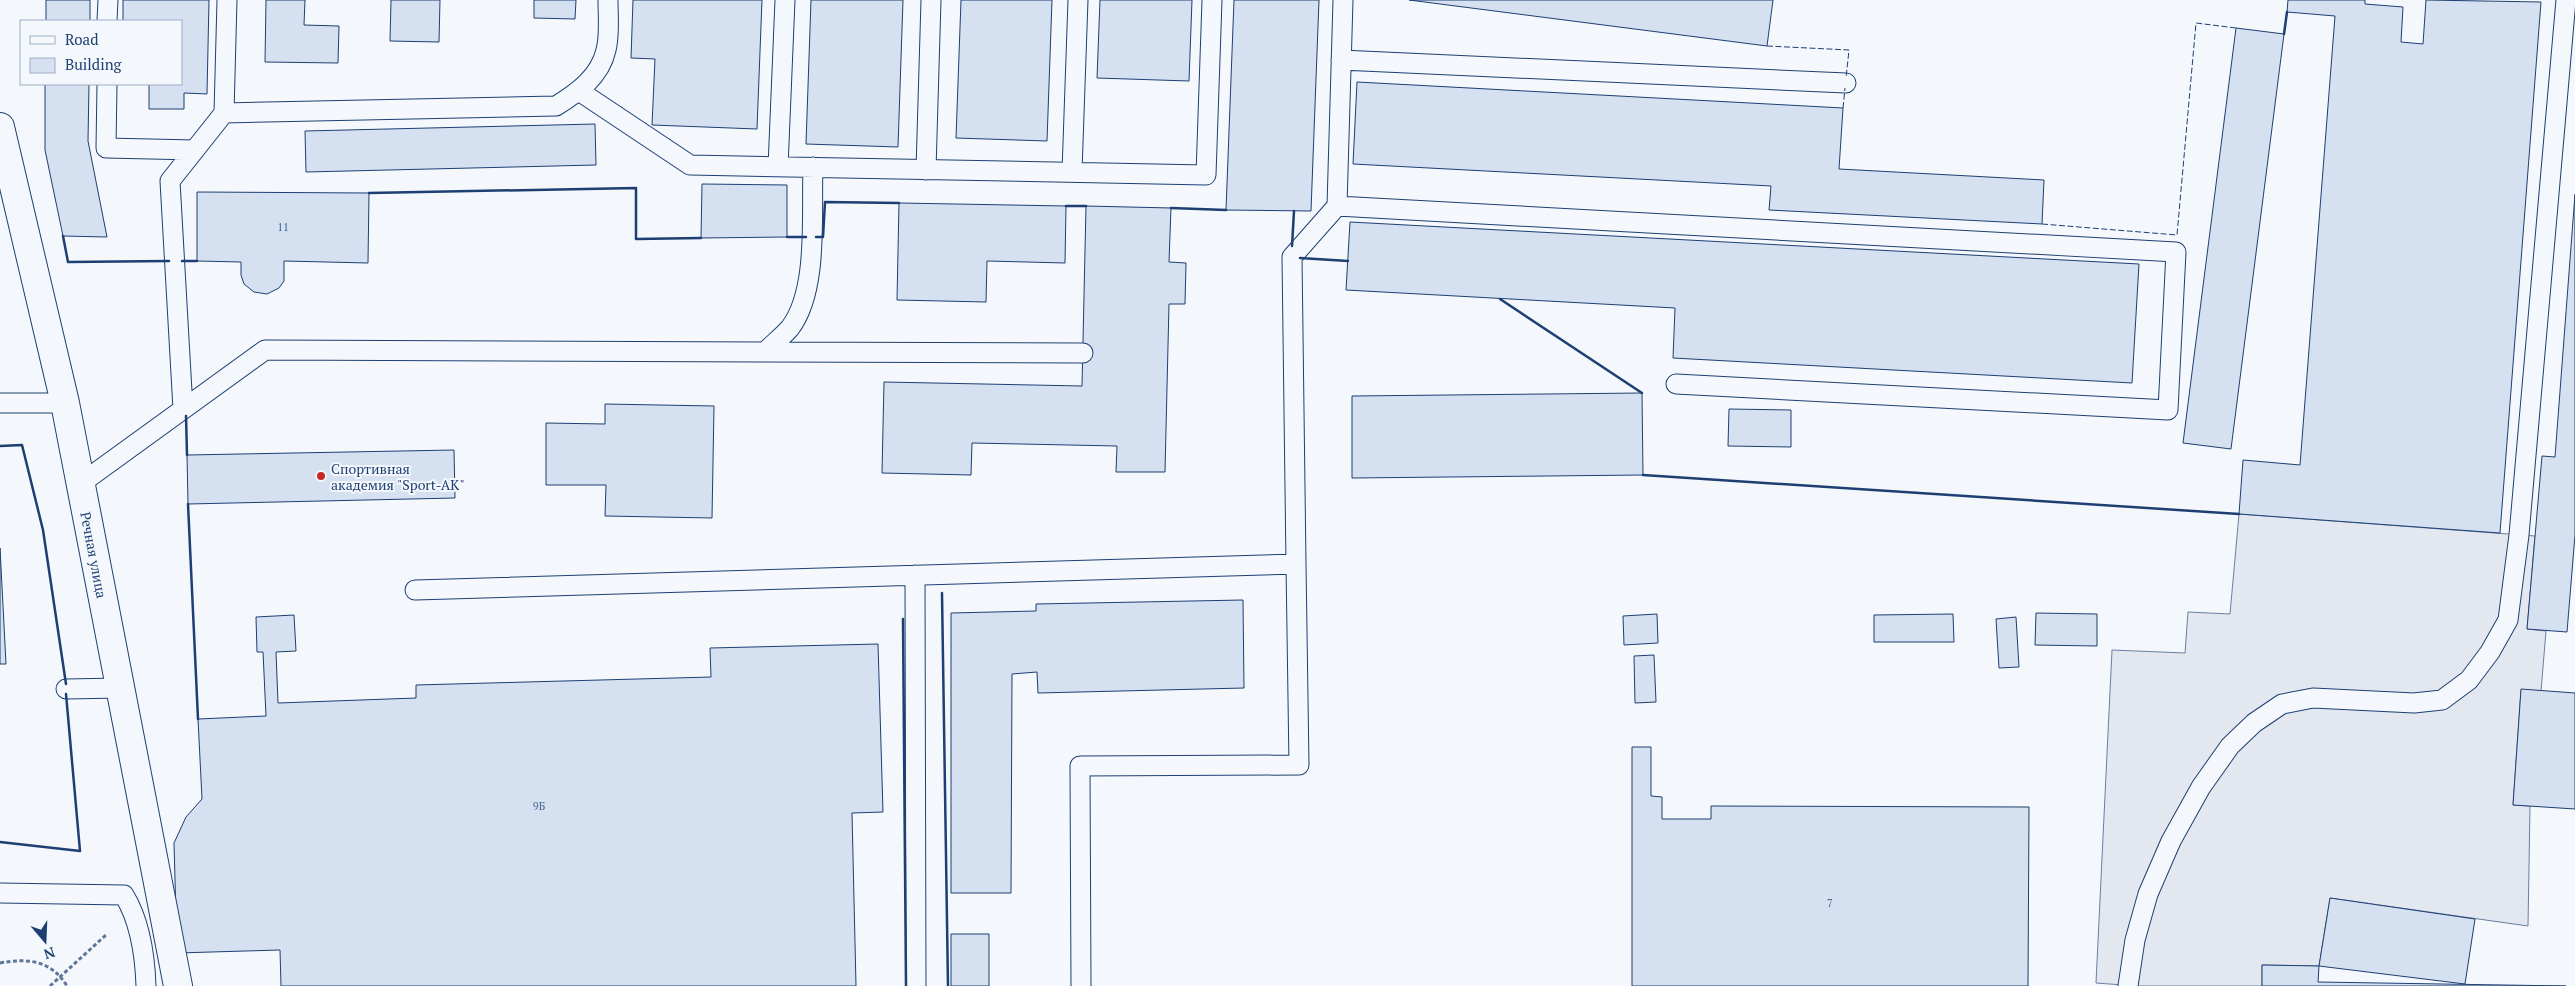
<svg xmlns="http://www.w3.org/2000/svg" width="2575" height="986" font-family="'PT Serif',serif">
<rect width="100%" height="100%" fill="#f4f7fb"/>
<path fill="#e3e8f0" stroke="#687fa3" d="M2239,514L2535,536L2527,629L2546,631L2541,691L2521,690L2513,805L2530,806L2528,926L2330,898L2319,966L2262,965V986H2137L2096,983L2112,650L2185,653L2188,612L2230,614Z"/>
<path fill="#d5e0f0" stroke="#1d3f73" d="M46,0H90V21H46Z
M123,0H209L207,94L184,93V109H149V84H181V21H123Z
M266,0H305L304,25L339,26L338,63L265,62Z
M391,0H440L439,42L390,41Z
M534,0H576L575,19L534,18Z
M633,0H762L757,129L652,125L655,59L631,58Z
M811,0H903L898,147L806,144Z
M961,0H1052L1047,141L956,138Z
M1100,0H1192L1189,81L1097,78Z
M1234,0H1319L1311,211L1226,210Z
M1409,0H1773L1767,46Z
M2288,0H2365V4L2403,7L2401,42L2423,44L2426,0L2541,2L2500,533L2239,514L2243,460L2300,465L2335,16L2287,12Z
M2236,28L2284,34L2231,449L2183,443Z
M1357,82L1843,108L1839,169L2044,180L2042,224L1769,210L1771,186L1353,164Z
M45,84H89L88,141L107,237L63,236L45,150Z
M595,124L596,165L306,172L305,131Z
M702,184L787,185V237L701,238Z
M197,192L369,193L368,263L284,261V281L279,288L267,294L254,292L244,284L241,275V262L197,261Z
M2575,194V535L2567,632L2527,629L2542,456L2555,457Z
M899,203L1066,206L1065,263L987,261L986,302L897,300Z
M1086,206L1171,208L1169,262L1186,263L1185,304H1169L1165,472H1116L1117,446L972,443L971,475L882,473L884,382L1082,386Z
M1350,222L2139,264L2132,383L1673,358L1675,308L1346,290Z
M1642,393L1643,475L1352,478V396Z
M605,404L714,406L712,518L605,516L606,485H546V423L605,424Z
M1729,409L1791,410V447L1728,446Z
M454,450L455,498L188,504L187,455Z
M0,548L6,664H0Z
M1243,600L1244,688L1038,693L1037,672L1012,674L1011,893H951V613L1036,611V604Z
M2036,613L2097,614V646L2035,645Z
M1657,614L1658,643L1624,645L1623,616Z
M1953,614L1954,642H1874V615Z
M294,615L296,651L276,652L278,703L416,698V685L711,677L710,648L878,644L883,812L852,813L856,986H281L280,950L177,953L174,843L186,817L202,799L198,719L266,716L263,652H257L256,617Z
M2016,617L2019,667L1999,668L1996,619Z
M1654,655L1656,702L1635,703L1634,656Z
M2521,689L2575,693V809L2513,805Z
M1632,747H1651V796L1662,797V819H1711V806L2029,807L2028,986H1632Z
M2330,898L2475,919L2465,984L2319,966Z
M951,934H989V986H951Z
M2262,965L2319,966L2318,982L2566,986H2262Z"/>
<g fill="none" stroke-linecap="round" stroke-linejoin="round">
<defs>
<path id="service" d="M107,21L108,0
M1341,60L1846,83
M107,84L106,148L195,150
M579,91L690,165L1206,175L1212,0
M224,113L556,106C577,93 600,77 606,50C610,35 608,16 608,0
M778,167L785,0
M926,170L931,0
M1072,172L1078,0
M1337,206L2176,252L2168,410L1676,384
M765,352L1083,353
M0,403H65
M183,409L170,181L224,113L227,0
M80,484L265,350L765,352C773,344 783,336 790,328C819,290 811,213 813,167
M915,575L916,986
M415,590L1296,564L1292,257L1337,206L1343,0
M66,689L120,688
M0,893L124,895C140,921 145,956 146,986
M1081,986L1080,766L1299,765L1296,564
M2128,986L2135,940L2148,894L2171,841L2201,787L2230,746L2254,723L2282,704L2313,698L2414,703L2442,700L2469,680L2490,652L2508,620L2519,535L2566,0"/>
<path id="tertiary" d="M0,127L65,403L178,986"/>
</defs>
<use href="#service" stroke="#1d3f73" stroke-width="21"/>
<use href="#tertiary" stroke="#1d3f73" stroke-width="30"/>
<path stroke="#5e769c" stroke-width="3" stroke-dasharray="4 2.5" stroke-linecap="butt" d="M0,963C28,958 51,960 67,986
M50,986L107,934"/>
<use href="#service" stroke="#f4f7fb" stroke-width="19"/>
<use href="#tertiary" stroke="#f4f7fb" stroke-width="28"/>
<path stroke="#1d3f73" stroke-width="1" stroke-dasharray="6 2.5" stroke-linecap="butt" d="M2284,34L2287,12
M1767,46L1849,50L1846,78
M1843,108L1845,88
M2042,224L2177,235L2196,23L2236,28"/>
<path stroke="#1d3f73" stroke-width="2.5" d="M2284,34L2287,12
M369,193L636,188V239L701,238
M1066,206H1086
M1171,208L1226,210
M63,236L68,262L169,261
M787,237H806
M816,237H823L825,202L899,203
M1292,246L1294,211
M1300,258L1348,261
M182,261H197
M1500,299L1642,393
M186,416L187,455
M0,446L22,445L43,530L66,684
M1643,475L2239,514
M188,504L198,719
M942,593L948,986
M903,619L906,986
M0,842L80,851L66,694"/>
</g>
<circle fill="#c62828" stroke="#f4f7fb" stroke-width="2" cx="321" cy="476" r="5"/>
<g text-anchor="middle" dominant-baseline="central" stroke-width="4" stroke-linejoin="round" paint-order="stroke">
<g font-size="11" fill="#4b6792">
<text x="283" y="227">11</text>
<text x="539" y="806">9Б</text>
<text x="1830" y="903">7</text>
</g>
<g font-size="14" fill="#1d3f73" stroke="#f4f7fb" text-anchor="start">
<text x="331" y="468">Спортивная<tspan x="331" dy="16">академия "Sport-AK"</tspan></text>
</g>
<g font-size="14" fill="#1d3f73" stroke="#f4f7fb">
<text transform="translate(94 555) rotate(79)">Речная улица</text>
</g>
</g>
<rect x="20" y="20" width="162" height="65" fill="#f4f7fb" stroke="#9eadc5"/>
<rect x="30" y="36" width="25" height="8" fill="#f4f7fb" stroke="#9eadc5"/>
<text x="65" y="45" font-size="15" fill="#1d3f73">Road</text>
<rect x="30" y="58" width="25" height="15" fill="#d5e0f0" stroke="#9eadc5"/>
<text x="65" y="70" font-size="15" fill="#1d3f73">Building</text>
<g transform="translate(45 941) rotate(161)" stroke="#f4f7fb" stroke-width="4" paint-order="stroke">
<path d="M0-4L9 19L0 12L-9 19Z" fill="#1d3f73"/>
<text y="-8" font-size="14" font-weight="bold" text-anchor="middle" fill="#1d3f73">N</text>
</g>
</svg>
